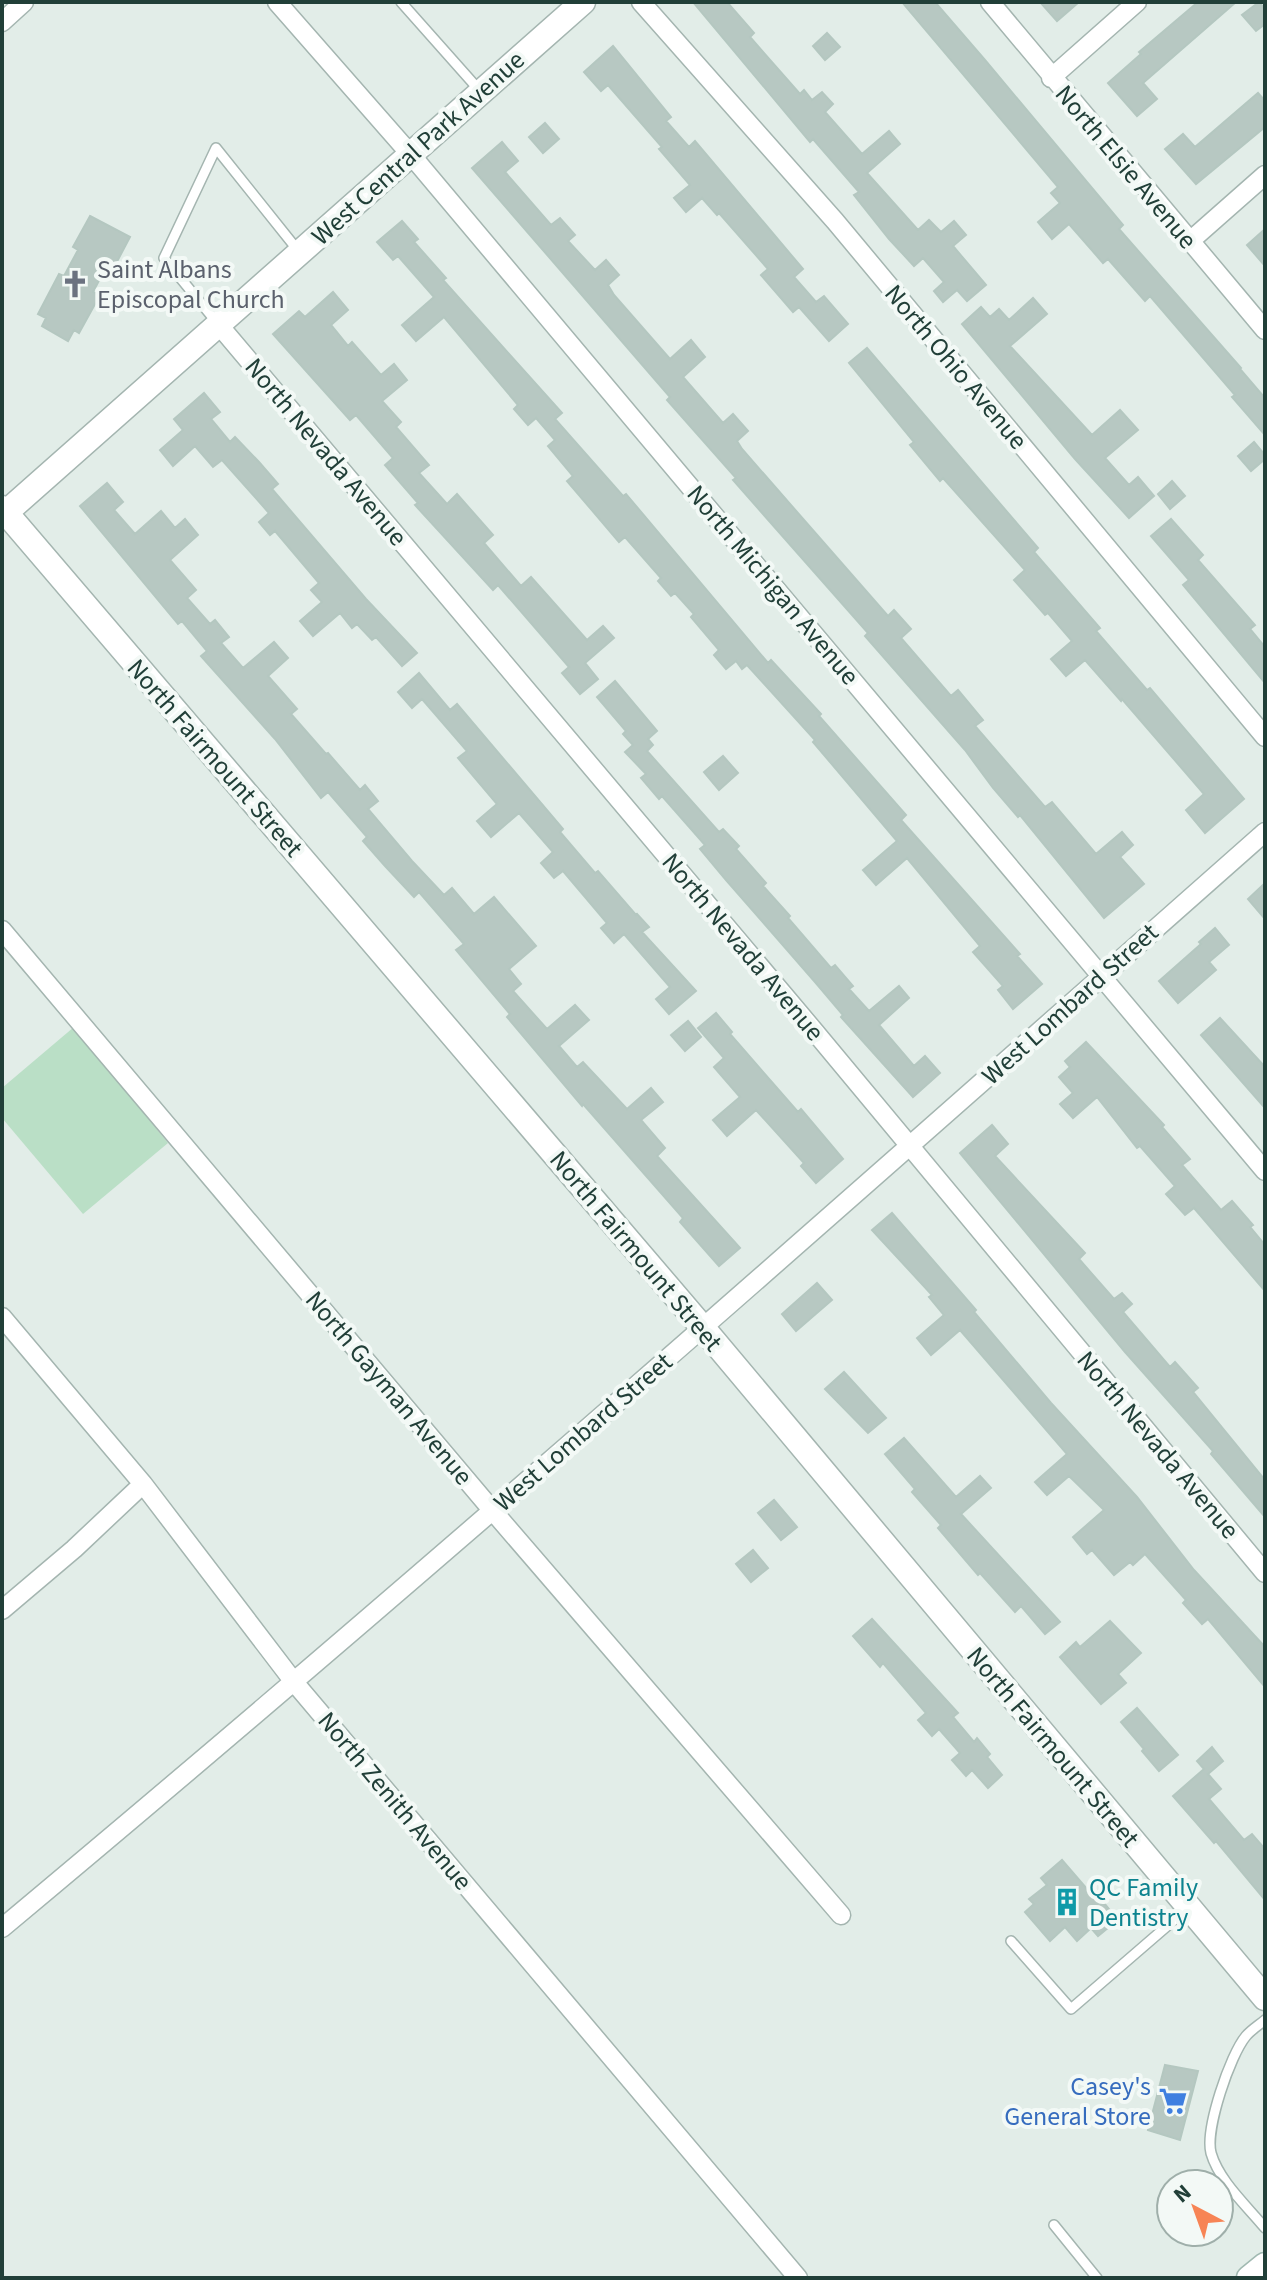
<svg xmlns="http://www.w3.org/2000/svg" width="1267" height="2280" font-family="'Source Sans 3',sans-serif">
<rect width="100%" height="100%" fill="#e2ede8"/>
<path fill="#badfc6" d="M74,1027L168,1143L83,1214L2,1118V1088Z"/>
<path fill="#b7c8c2" stroke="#b4c7c0" stroke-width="2" d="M693,2H727L754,33L750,37L800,94L804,90L812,100L822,92L833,104L825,112L862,154L889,131L900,144L867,173L918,230L929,220L941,232L954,221L966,235L953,246L986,285L967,301L957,290L943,302L934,291L944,282L923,258L914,266L889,239L854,195L859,192L813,139L810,142Z
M902,2H935L985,60L1123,225L1119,229L1241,368L1240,369L1265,398V435L1232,397L1235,395L1150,296L1145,301L1108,259L1103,263L1069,224L1052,239L1038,222L1060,203L1051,193L1058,187Z
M1040,2H1079L1057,21Z
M1198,2H1236L1143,83L1157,99L1137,116L1108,83L1141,54L1139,52Z
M1259,2L1265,9V24L1256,31L1242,15Z
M827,33L840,47L825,60L813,46Z
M613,46L671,117L666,121L689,147L695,141L803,269L794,277L816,302L824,296L848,324L829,341L799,307L793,312L761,275L768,269L719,213L717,215L702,198L686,212L674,198L690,185L659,149L662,147L608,85L601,91L584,72Z
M1258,93L1265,101V127L1196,184L1165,149L1183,134L1195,147Z
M545,123L559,139L543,153L529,137Z
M502,142L518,161L505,172L551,225L560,218L575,235L568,241L595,270L606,260L619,275L608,285L614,295L670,359L691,340L705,357L683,377L723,423L733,414L748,431L737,441L742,449L888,616L894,610L911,629L901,638L951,696L958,690L983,720L975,726L1045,807L1052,802L1096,854L1122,832L1133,845L1120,857L1144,884L1104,918L1020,815L1018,817L993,788L965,750L865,636L868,633L733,480L736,478L667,400L670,397L472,168Z
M90,216L130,237L112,271L106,267L93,292L100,295L79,333L74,330L68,341L42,326L46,318L38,314L59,274L64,276L78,250L73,247Z
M402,221L418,239L414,242L446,278L443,280L562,413L555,419L623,496L626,494L768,663L771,660L821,714L819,716L906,815L901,820L1020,954L1017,956L1042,984L1013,1009L998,990L1003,986L973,952L980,946L907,858L876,885L863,870L897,841L813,742L815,740L747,665L742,669L736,661L726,669L714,655L719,650L691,617L694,614L675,593L671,596L658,581L661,578L625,537L619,542L567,481L573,476L548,446L555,440L536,418L528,425L514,409L518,405L444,317L416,341L402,325L434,297L398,256L393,260L377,242Z
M1265,229V266L1247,245Z
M333,292L348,310L331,325L348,346L352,342L381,375L394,364L407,380L382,401L401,422L396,427L429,465L419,473L447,504L457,494L493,535L484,543L521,586L531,577L587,640L603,626L614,638L585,663L598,679L580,694L562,673L569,667L498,585L493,590L415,505L418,503L385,465L393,458L356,415L350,420L273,334L299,311L305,317Z
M1033,298L1047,314L1010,346L1092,435L1120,410L1138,430L1105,458L1129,485L1138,477L1154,496L1129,518L1075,459L962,324L981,307L990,317L999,309L1009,320Z
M867,348L1038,548L1034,552L1100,628L1096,631L1147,690L1150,688L1244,799L1205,833L1186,810L1204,794L1122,699L1121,701L1085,660L1066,676L1051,659L1072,641L1048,613L1045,615L1014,580L1025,570L943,478L940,481L910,445L914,442L849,363Z
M204,393L220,412L211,419L230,442L235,437L259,462L278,484L272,489L366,599L417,653L402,666L376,637L372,640L357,624L352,628L340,613L313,636L300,621L322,602L311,590L319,583L275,531L270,535L259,522L269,513L222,460L213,467L195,446L173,466L160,450L183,430L174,419Z
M1254,442L1265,455V459L1251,471L1238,456Z
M1172,481L1185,496L1170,509L1158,494Z
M107,483L123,502L114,510L135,534L161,511L175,528L185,519L198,535L170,560L196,590L187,598L210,624L215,620L229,637L221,643L243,668L274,642L288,658L268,676L297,709L291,714L326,754L328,753L360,790L365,785L378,801L368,809L412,861L444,895L452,888L474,914L494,897L536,946L509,969L521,984L513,991L547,1029L575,1005L589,1020L559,1046L577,1067L583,1062L627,1109L651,1088L663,1102L641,1120L665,1148L657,1156L740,1248L719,1266L680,1222L683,1218L583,1104L582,1106L507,1017L510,1014L456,950L464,944L419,892L414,897L385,866L363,841L367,837L328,792L321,798L275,739L201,656L207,651L182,621L178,624L80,506Z
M1171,519L1203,555L1198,560L1255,625L1250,629L1265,647V683L1183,585L1189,580L1151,536Z
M419,673L450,710L457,704L563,829L560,832L595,873L598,871L636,915L637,914L649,927L642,932L696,991L669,1014L656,999L670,987L624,934L614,943L601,928L607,923L563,871L554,878L541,863L553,852L519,813L491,837L477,821L497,804L458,758L467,751L422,699L412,708L398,692Z
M615,681L657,731L648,739L653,745L647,751L719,832L723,829L739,846L736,849L766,883L763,886L790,916L788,918L831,968L835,965L853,986L849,989L869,1011L899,986L909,998L879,1025L914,1066L925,1056L940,1073L913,1097L841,1017L843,1015L815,982L726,880L700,849L705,845L662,796L659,799L641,778L646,774L625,752L633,745L623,734L626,731L597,697Z
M723,756L738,773L719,790L704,772Z
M1265,883V919L1248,899Z
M1215,928L1229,945L1209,962L1216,970L1178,1003L1159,981L1201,944L1199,942Z
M716,1013L732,1032L730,1034L770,1080L798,1112L801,1109L843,1159L816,1183L801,1166L804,1163L756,1110L727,1136L713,1120L740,1097L714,1067L724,1058L698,1028Z
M1220,1018L1265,1067V1108L1201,1035Z
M688,1021L701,1037L685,1051L671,1035Z
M1086,1042L1164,1125L1162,1127L1190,1159L1182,1165L1221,1210L1232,1201L1253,1225L1250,1227L1265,1245V1291L1194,1208L1185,1215L1166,1194L1175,1186L1140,1146L1137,1148L1097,1097L1073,1118L1060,1104L1073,1093L1059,1077L1070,1067L1065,1061Z
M992,1125L1008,1144L995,1156L1085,1253L1079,1259L1114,1299L1122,1293L1132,1304L1123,1312L1170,1367L1175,1362L1198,1388L1193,1392L1265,1480V1517L1211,1454L1213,1451L1125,1352L960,1153Z
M892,1213L976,1310L974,1312L1051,1403L1137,1497L1194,1570L1265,1647V1687L1208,1619L1202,1624L1183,1603L1186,1600L1145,1554L1133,1565L1130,1562L1114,1575L1092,1550L1087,1554L1073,1537L1104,1510L1069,1476L1047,1495L1035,1482L1067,1454L960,1330L931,1355L917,1338L944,1315L929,1297L932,1295L872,1230Z
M817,1283L832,1300L796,1331L782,1314Z
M844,1372L886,1418L868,1433L825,1389Z
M904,1438L956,1497L980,1476L991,1488L961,1514L1060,1622L1045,1634L1021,1606L1015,1612L980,1573L978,1575L938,1528L941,1525L912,1492L915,1489L885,1454Z
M774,1500L797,1527L781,1540L758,1513Z
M753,1550L768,1568L751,1582L736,1564Z
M872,1619L958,1713L953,1717L974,1742L977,1738L990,1754L987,1757L1002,1775L988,1788L972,1770L966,1776L952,1760L960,1753L939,1729L932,1736L918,1720L926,1713L883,1663L880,1667L853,1636Z
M1110,1621L1141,1653L1118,1674L1126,1683L1101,1704L1060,1657L1076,1642L1080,1647Z
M1137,1708L1178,1755L1159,1771L1142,1751L1144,1749L1121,1722Z
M1212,1747L1223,1761L1208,1774L1221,1789L1209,1799L1244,1840L1252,1834L1265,1849V1900L1216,1841L1214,1843L1173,1796L1204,1769L1197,1761Z
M1062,1860L1093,1896L1096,1893L1113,1914L1110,1916L1115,1922L1098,1936L1091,1928L1077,1941L1065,1927L1050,1941L1025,1912L1034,1904L1029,1899L1047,1885L1041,1878Z
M1165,2065L1198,2071L1180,2140L1148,2130Z"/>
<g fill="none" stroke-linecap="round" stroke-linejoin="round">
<defs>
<path id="service" d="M401,2L480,91
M218,324L164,258L216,148L300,253
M1011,1941L1071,2009L1188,1908
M1265,2020C1259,2025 1251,2030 1246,2036C1230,2055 1205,2129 1211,2153C1219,2181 1247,2206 1265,2228
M1054,2225L1097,2278"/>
<path id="minor" d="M277,2L412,156L1265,1171
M641,2L835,221L1265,737
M990,2L1265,330
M2,22L24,2
M1051,78L1137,2
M1189,242L1265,175
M218,324L815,1032L1265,1573
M2,930L492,1510L841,1915
M2,1317L143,1484L294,1682L798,2278
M2,1610L74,1549L143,1484
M2,1928C430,1571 848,1201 1265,832"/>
<path id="tertiary" d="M2,508L703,1328L1265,1998
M2,516L583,2"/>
<path id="secondary" d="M1249,2278L1265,2265"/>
</defs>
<use href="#service" stroke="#a4b5b0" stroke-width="12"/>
<use href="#minor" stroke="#a4b5b0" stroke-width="21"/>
<use href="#tertiary" stroke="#a4b5b0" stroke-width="27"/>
<use href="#secondary" stroke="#a0b9b1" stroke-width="27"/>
<use href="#service" stroke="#fff" stroke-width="9"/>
<use href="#minor" stroke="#fff" stroke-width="18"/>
<use href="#tertiary" stroke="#fff" stroke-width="24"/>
<use href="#secondary" stroke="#fff" stroke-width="24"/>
</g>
<defs>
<symbol id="church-bare" viewBox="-9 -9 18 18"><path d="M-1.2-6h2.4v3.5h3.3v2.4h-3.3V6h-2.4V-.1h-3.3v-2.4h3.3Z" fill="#6b7280" stroke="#f3f9f6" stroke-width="2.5" paint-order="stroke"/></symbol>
<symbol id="building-bare" viewBox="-9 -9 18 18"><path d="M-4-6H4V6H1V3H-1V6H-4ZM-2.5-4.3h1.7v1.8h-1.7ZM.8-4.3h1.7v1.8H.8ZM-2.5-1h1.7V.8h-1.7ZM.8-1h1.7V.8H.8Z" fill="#0f9aa8" stroke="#f3f9f6" stroke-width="2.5" paint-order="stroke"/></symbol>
<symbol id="supermarket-bare" viewBox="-9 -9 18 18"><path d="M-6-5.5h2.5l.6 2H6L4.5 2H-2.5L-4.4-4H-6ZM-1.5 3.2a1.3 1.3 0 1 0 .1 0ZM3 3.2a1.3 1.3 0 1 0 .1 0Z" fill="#3f7fe0" stroke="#f3f9f6" stroke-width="2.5" paint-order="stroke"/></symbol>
</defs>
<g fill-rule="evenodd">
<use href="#church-bare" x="55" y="264" width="40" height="40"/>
<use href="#building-bare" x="1047" y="1882" width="40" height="40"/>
<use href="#supermarket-bare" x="1153" y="2081" width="40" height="40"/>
</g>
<g text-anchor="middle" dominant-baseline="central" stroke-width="8" stroke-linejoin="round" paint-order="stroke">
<g font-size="26" fill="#213f38" stroke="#f3f9f6">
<text transform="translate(418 148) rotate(-42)">West Central Park Avenue</text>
<text transform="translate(1126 167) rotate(50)">North Elsie Avenue</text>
<text transform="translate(956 367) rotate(50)">North Ohio Avenue</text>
<text transform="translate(326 452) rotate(50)">North Nevada Avenue</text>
<text transform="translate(773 585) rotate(50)">North Michigan Avenue</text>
<text transform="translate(215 758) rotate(49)">North Fairmount Street</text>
<text transform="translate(743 947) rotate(50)">North Nevada Avenue</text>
<text transform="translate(1070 1004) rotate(-42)">West Lombard Street</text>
<text transform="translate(636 1251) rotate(50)">North Fairmount Street</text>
<text transform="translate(389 1388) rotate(50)">North Gayman Avenue</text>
<text transform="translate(583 1432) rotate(-41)">West Lombard Street</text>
<text transform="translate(1158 1445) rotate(50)">North Nevada Avenue</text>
<text transform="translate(1053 1747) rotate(50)">North Fairmount Street</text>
<text transform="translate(395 1801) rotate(50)">North Zenith Avenue</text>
</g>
<g font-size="26" fill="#5b616d" stroke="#f3f9f6" text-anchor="start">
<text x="97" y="269">Saint Albans<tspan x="97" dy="30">Episcopal Church</tspan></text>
</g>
<g font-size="26" fill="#0d838f" stroke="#f3f9f6" text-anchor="start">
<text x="1089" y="1887">QC Family<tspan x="1089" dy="30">Dentistry</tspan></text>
</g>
<g font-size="26" fill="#366cbe" stroke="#f3f9f6" text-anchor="end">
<text x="1151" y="2086">Casey's<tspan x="1151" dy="30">General Store</tspan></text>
</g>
</g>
<rect width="1267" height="2280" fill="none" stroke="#213f38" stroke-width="8"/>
<g transform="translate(1195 2208) rotate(319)"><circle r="38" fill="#f3f9f6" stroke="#9fafaa" stroke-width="2"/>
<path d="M0-6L14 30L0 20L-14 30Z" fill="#f78455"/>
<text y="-12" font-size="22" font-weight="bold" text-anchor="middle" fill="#213f38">N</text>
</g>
</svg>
